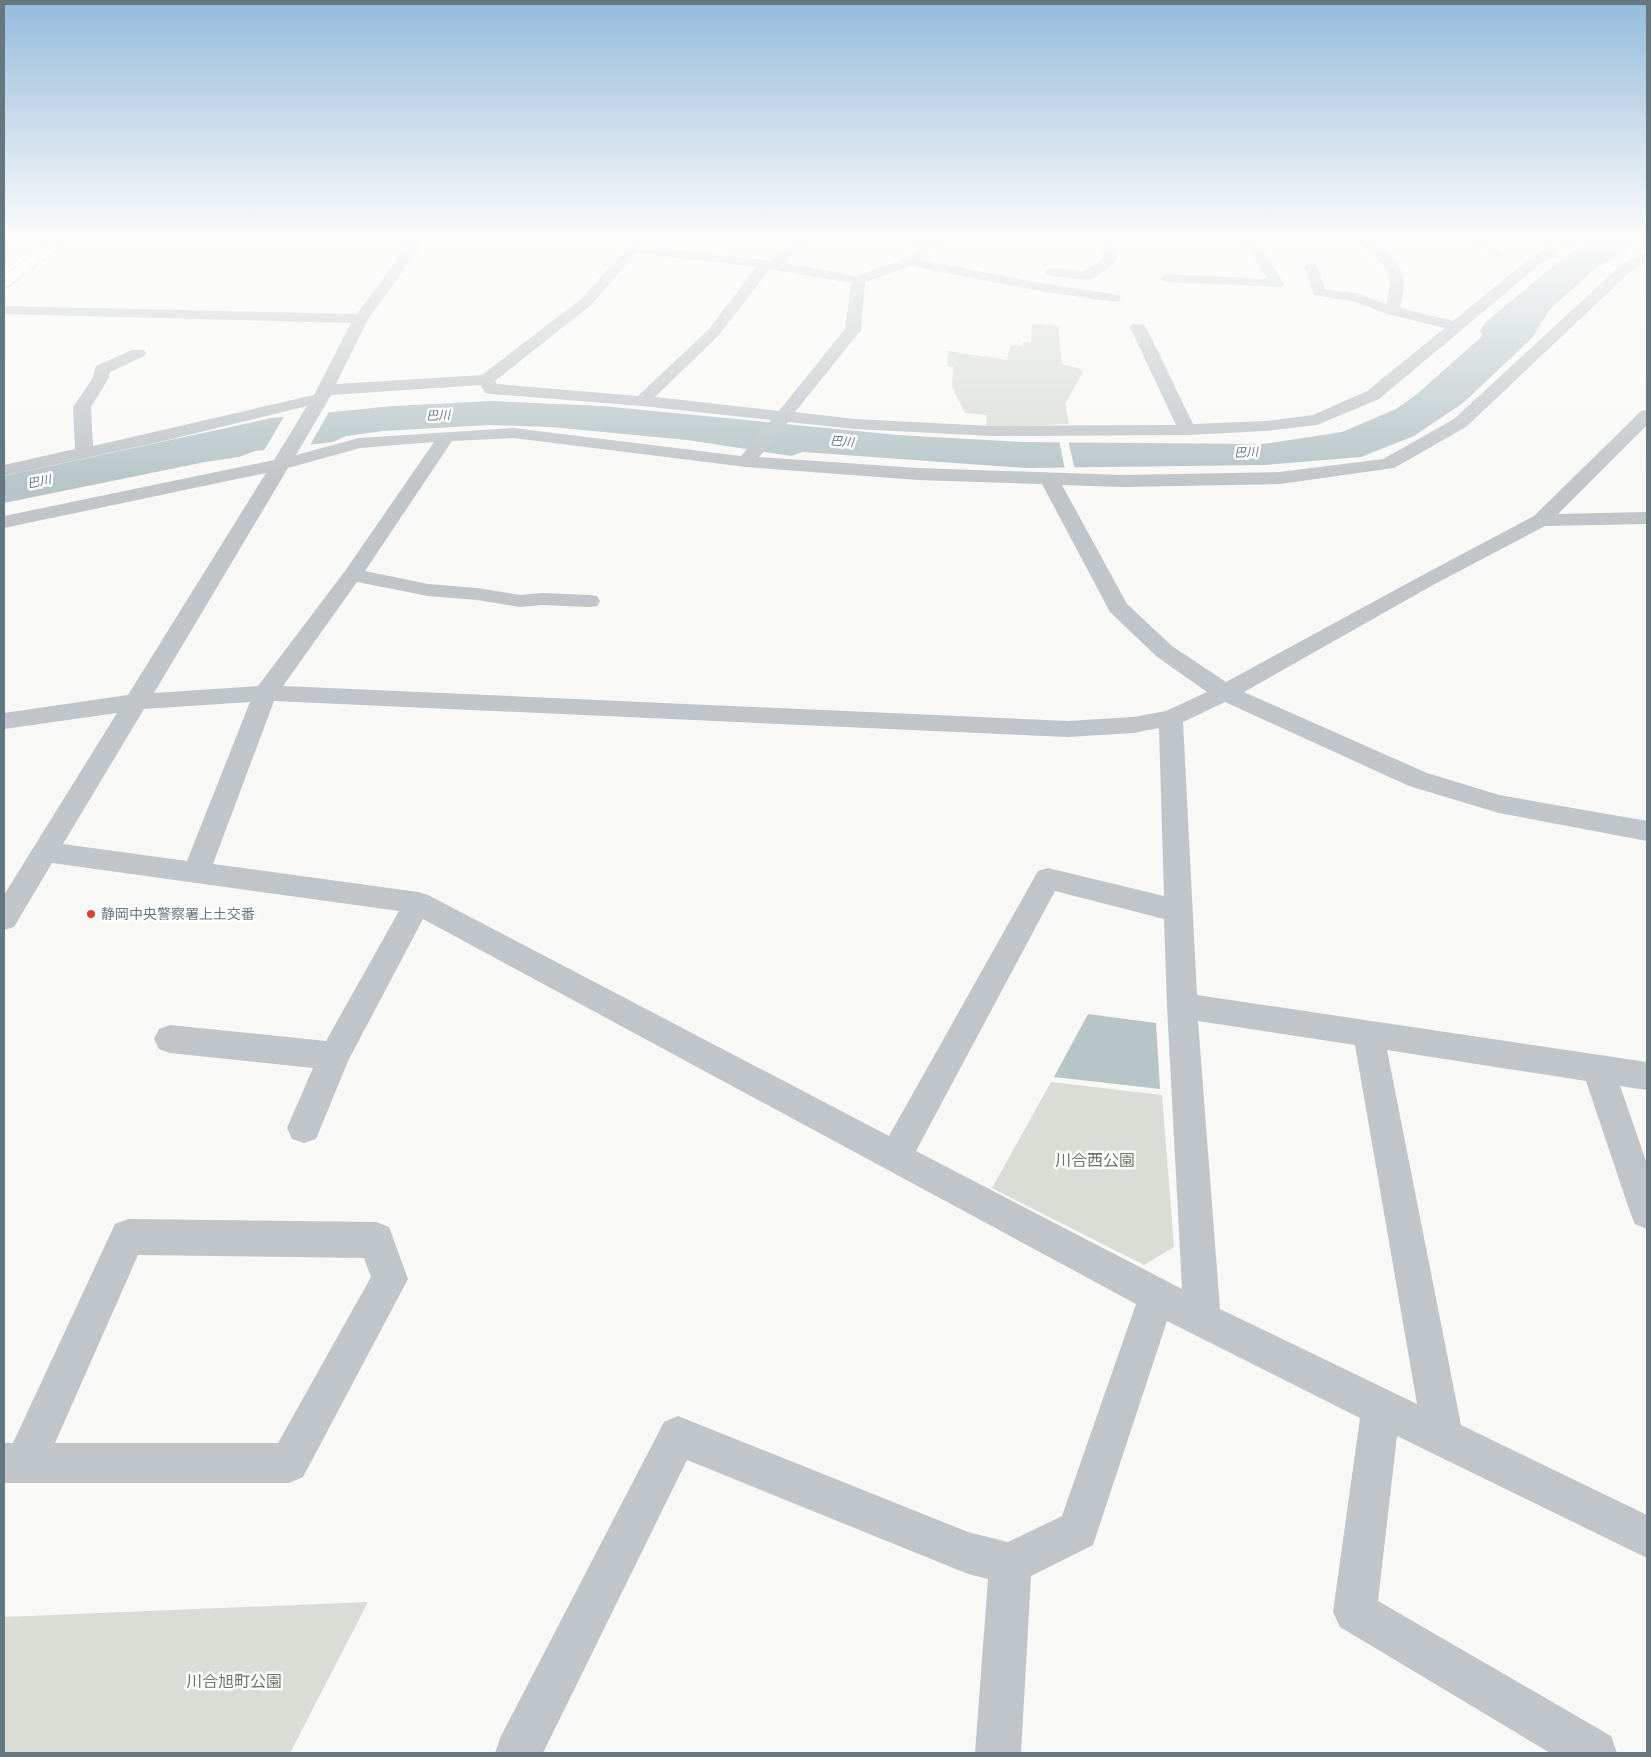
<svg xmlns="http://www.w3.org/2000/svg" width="1651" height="1757" font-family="Ubuntu,'Noto Sans JP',sans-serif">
<rect width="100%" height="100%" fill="#f8f8f6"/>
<path fill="#d9ddd5" d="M1032,324L1058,326L1062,364L1080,369L1083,372L1065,404L1069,424L986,427L987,415L965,413L952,387L953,367L947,366L948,351L1007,360L1011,345L1023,346V342L1031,343Z
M1051,1082L1162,1095L1174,1247L1144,1265L992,1188Z
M368,1602L290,1753H4V1617Z"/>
<path fill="#b7c5c8" d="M1581,260L1532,338L1463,403L1414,436L1361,457L1265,465L1026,468L803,452L791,456L687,440L551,427L490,425L383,431L346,436L333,442L255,451L239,457L205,462L4,503V476L272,418L393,406L491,401L602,406L898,435L1021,442L1263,444L1342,432L1396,409L1417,394L1507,314Z
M1088,1014L1156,1023L1160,1089L1054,1077Z"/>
<path fill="#f8f8f6" d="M330,410L309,447L263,452L285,415Z
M1059,440H1068L1075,470H1065Z"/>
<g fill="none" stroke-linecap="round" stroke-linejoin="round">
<path fill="#b7c5c8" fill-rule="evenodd" d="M1592,239H1635L1630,247L1591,272L1516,340L1501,343L1486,340L1480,331L1486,322L1565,256Z"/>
<defs>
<path id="major" d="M54,239H69L9,286L4,287V276Z"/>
</defs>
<use href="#major" stroke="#b3b9bc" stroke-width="2"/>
<path fill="#bfc5c8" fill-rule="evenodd" d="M412,239H426L368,319L336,384L482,375L581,299L634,239H648L642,246L772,261L792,239H806L785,263L857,276L905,259L927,239H942L920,260L1040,283L1119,295L1121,298L1119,301L1114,302L1040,291L911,266L865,282L861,330L795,412L855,419L992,426L1176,425L1130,327L1133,324H1143L1146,327L1193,424L1265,421L1313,415L1367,391L1445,328L1387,314L1356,302L1314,295L1304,267L1306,264H1316L1325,289L1359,294L1386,304C1398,261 1377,266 1356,239H1371C1399,263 1410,269 1400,308L1453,321L1529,259L1564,239H1581L1539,265L1379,399L1317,425L1265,431L1187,435L992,436L855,429L788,422L759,457L918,468L1123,475L1280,472L1383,459L1454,419L1621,265L1647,251V261L1631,271L1466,427L1394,468L1280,484L1123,487L1062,485L1127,604L1172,646L1226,682L1419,577L1534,516L1641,411L1647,410V425L1558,514L1647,512V524L1545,526L1433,585L1244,692L1427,773L1499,795L1647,821V841L1499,813L1409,786L1225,702L1183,722L1197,995L1647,1062V1090L1620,1086L1647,1164V1229L1635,1224L1630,1212L1586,1081L1387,1050L1461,1425L1647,1515V1558L1397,1436L1378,1601L1611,1736L1617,1753H1550L1340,1627L1333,1612L1360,1418L1167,1321L1093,1545L1031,1576L1021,1753H975L988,1579L968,1574L687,1460L543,1753H495L501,1736L664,1422L678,1416L968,1532L1008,1542L1062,1516L1136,1304L423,919L348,1061L316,1139L304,1143L292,1139L287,1128L313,1068L170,1053L159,1049L154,1039L159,1029L170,1025L326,1041L399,911L52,863L14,927L4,930V895L117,713L4,729V713L128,695L266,473L4,528V516L274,460L307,406L168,440L4,476V465L75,449L73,407L92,379L96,366L132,350H144L146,353L144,356L110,372L108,379L91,407L93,446L314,395L351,323L4,314V306L357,314ZM636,253L756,267L709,329L638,396L497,384L495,381L591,305ZM770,269L851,283L845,329L779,411L655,397L719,335ZM481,385L485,393L491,394L642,406L771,420L741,456L513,428L359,438L296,455L331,395ZM513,438L746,467L918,480L1042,484L1110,612L1156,656L1207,692L1166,711L1133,717L1068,721L283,686L357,582L428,596L477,600L520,607L542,605L589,607L597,606L600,601L597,596L589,595L542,593L520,595L477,588L428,584L365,571L452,441ZM434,442L345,571L258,686L154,693L288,468L360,448ZM274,701L1068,737L1133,733L1159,728L1164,896L1048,868L1038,871L889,1136L428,895L418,892L213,864ZM250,702L187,861L63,844L144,709ZM1055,891L1164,919L1167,1006L1182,1289L916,1151ZM1198,1021L1355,1045L1417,1404L1220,1309Z
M1100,239H1114L1117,261L1092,279L1087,280L1052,276L1047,275L1045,272L1047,269L1052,268L1084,271L1103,259Z
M1243,239H1257L1284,284L1282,287L1168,282L1163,281L1161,278L1163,275L1168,274L1267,279Z
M1467,239H1483L1504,253L1502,256H1492Z
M128,1219L376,1222L389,1227L408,1279L303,1477L289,1483H4V1443H13L115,1224ZM138,1255L364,1258L371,1277L278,1443H55Z"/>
<use href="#major" fill="#fff" fill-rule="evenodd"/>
</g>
<linearGradient id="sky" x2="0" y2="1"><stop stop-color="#94bbdb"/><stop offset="0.49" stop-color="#fcfcfb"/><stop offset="1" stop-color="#fcfcfb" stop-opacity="0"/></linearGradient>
<rect width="1651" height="485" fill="url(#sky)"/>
<circle fill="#dc4332" stroke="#fff" stroke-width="2" cx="91" cy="914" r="5"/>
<g text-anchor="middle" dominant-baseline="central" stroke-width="5" stroke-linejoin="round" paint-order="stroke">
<g font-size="12" font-style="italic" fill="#5f767a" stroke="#fff">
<text transform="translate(438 415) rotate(-2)">巴川</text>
<text transform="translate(842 441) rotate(5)">巴川</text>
<text transform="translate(1246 452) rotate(-3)">巴川</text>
<text transform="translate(39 481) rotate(-12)">巴川</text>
</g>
<g font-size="14" fill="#657880" stroke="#fff" text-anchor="start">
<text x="101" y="914">静岡中央警察署上土交番</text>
</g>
<g font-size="16" fill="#6a7863" stroke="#fff">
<text x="1095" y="1160">川合西公園</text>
<text x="234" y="1681">川合旭町公園</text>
</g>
</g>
<rect width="1651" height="1757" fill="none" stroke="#657880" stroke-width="10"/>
</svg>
